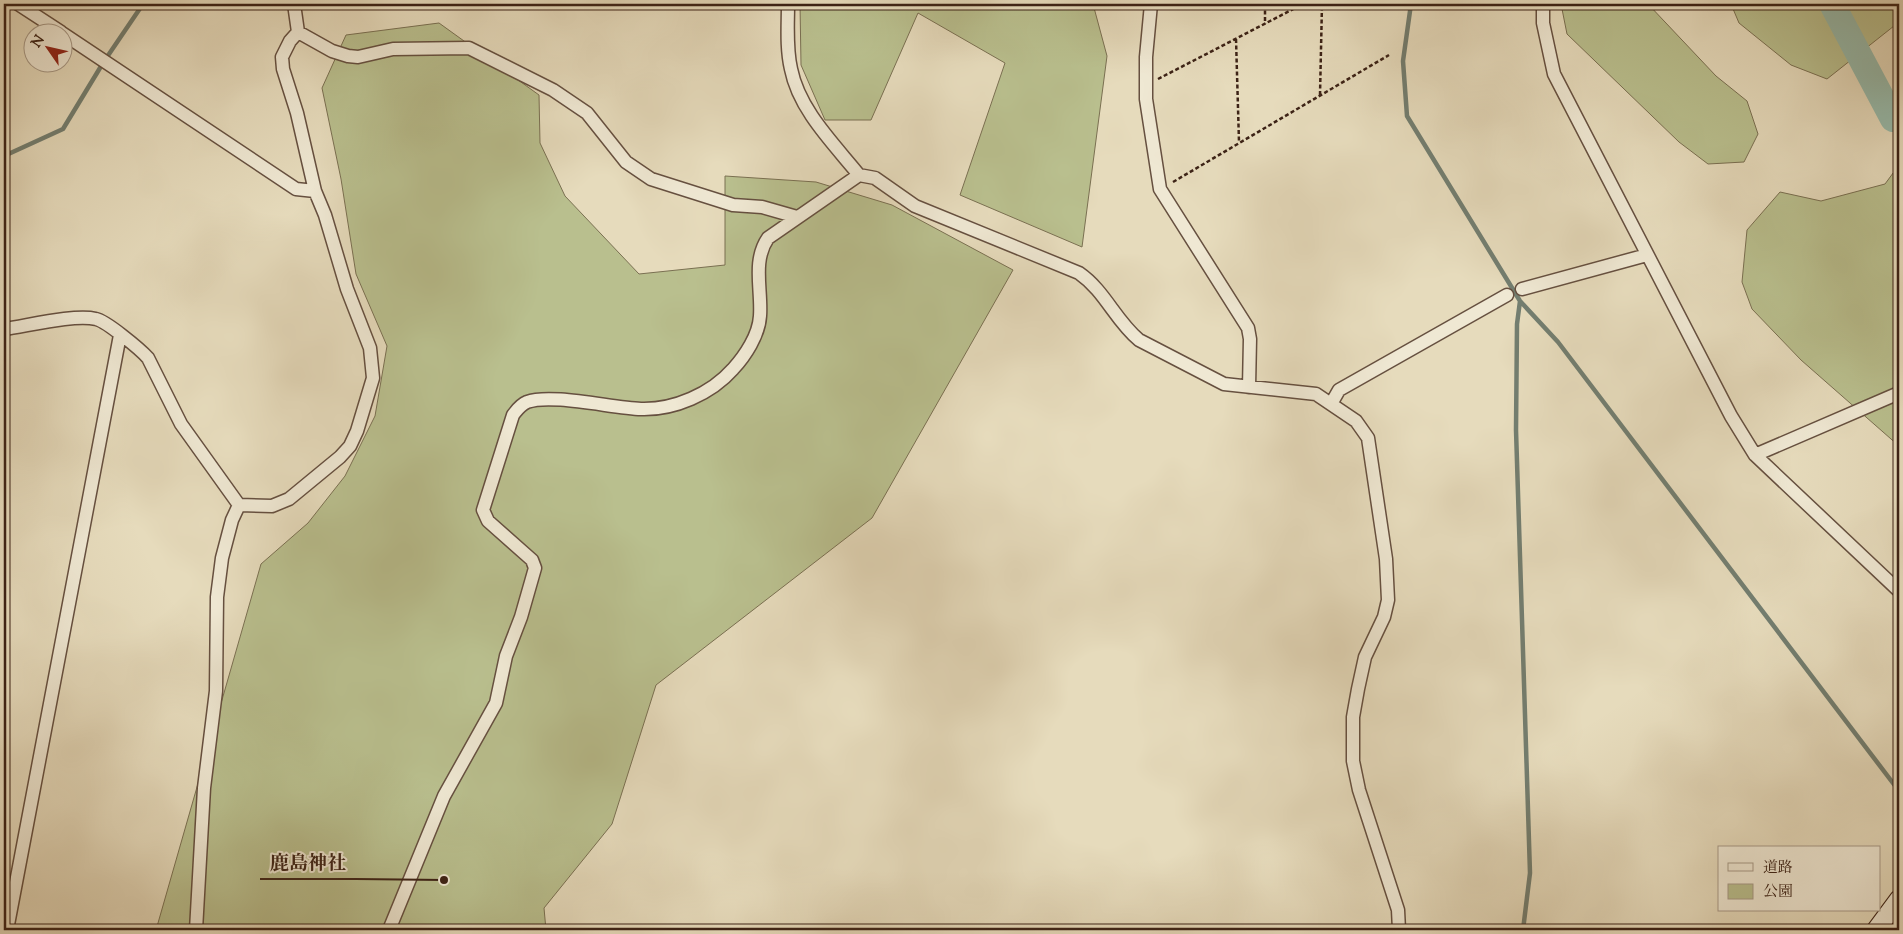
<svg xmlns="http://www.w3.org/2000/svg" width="1903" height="934" font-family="'Sorts Mill Goudy','Noto Serif JP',serif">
<rect width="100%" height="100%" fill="#e6dbbc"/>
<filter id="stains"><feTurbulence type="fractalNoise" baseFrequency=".004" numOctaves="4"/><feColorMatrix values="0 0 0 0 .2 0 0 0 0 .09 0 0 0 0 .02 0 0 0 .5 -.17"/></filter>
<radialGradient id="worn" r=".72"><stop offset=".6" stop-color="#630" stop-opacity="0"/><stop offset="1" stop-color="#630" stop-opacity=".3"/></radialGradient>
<path fill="#b9bf8e" stroke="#7a7052" d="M800,4H1093L1107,56L1082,247L960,195L1005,63L918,13L871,120H825L801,65Z
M1561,4H1648L1716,76L1747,101L1758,134L1744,162L1708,164L1679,142L1567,34Z
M1731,4H1899V22L1827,79L1791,65L1739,23Z
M439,23L539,95L540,143L565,196L639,274L725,265V176L816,182L892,205L1013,270L872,518L656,685L612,824L544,908L546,930H156L261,564L308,523L345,476L375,416L387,346L356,274L341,179L322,88L346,35Z
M1899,165V446L1801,360L1752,309L1742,282L1747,230L1780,192L1821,201L1885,184Z"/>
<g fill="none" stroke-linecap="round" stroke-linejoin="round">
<path stroke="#737e70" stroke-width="4.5" d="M1411,4L1403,61L1407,116L1506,278L1520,301L1558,342L1899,791
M107,57L143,4
M4,156L63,129L103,63
M1520,301L1517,324L1516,430L1530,873L1523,930"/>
<path stroke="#97bbac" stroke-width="26" d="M1832,4L1893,119"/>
<defs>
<path id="street" d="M18,4L61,32
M294,4L298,32
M788,4C788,25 786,48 791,69C799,110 834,144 859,175L875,178L915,206L1079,273C1105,291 1115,320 1139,340L1224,384L1316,394L1356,421L1368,438L1386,559L1388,600L1384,617L1365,657L1358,689L1353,717V761L1359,790L1398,910L1399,930
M1151,4L1146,57V99L1160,189L1248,328L1250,339L1249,387
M1543,4V23L1554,74L1731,416L1755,455L1899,591
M298,32L332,51L348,56L358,57L393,49L469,48L553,90L587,113L626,162L651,179L733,205L762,207L797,217
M62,33L296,189L315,191
M1522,289L1647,255
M4,329C27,326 74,314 96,319C106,321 140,349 148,358L181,424L239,505
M1331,404L1339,390L1507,295
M1755,455L1899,393
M239,505L272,506L289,499L340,457L350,446L357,431L373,378L370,348L347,289L325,215L315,191L297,113L283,69L282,57L290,41L298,32
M7,930L120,335
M196,930L204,788L216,691L217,597L222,558L232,520L239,505
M389,930L444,796L496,703L506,656L521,617L535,568L532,560L488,521L483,510L513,415C517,410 520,405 527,402C551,393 612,408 641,409C674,410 711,394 733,369C745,356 759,335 760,316C762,290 752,261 768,238L859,175"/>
<path id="secondary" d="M1876,930L1899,899"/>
</defs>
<use href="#street" stroke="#665040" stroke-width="15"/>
<use href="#secondary" stroke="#3c2216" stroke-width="20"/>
<path stroke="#3c2216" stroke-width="2.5" stroke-dasharray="4 2.5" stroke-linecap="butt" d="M1265,4V24
M1236,39L1239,142
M1158,79L1303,4
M1320,95L1322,4
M1173,182L1389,55"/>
<use href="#street" stroke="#efe8d3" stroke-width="12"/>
<use href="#secondary" stroke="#efe8d3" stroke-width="18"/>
</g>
<path fill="none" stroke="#3c2216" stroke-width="2" d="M444 880L356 879H260"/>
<circle fill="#3c2216" stroke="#efe8d3" stroke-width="2" cx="444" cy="880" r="5"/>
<g font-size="19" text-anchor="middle" font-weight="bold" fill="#3c2216" stroke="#efe8d3" stroke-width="4" stroke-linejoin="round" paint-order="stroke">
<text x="308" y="869">鹿島神社</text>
</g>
<rect width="1903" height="934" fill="none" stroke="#e6dbbc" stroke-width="20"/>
<rect x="5" y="5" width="1893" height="924" fill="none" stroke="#3c2216" stroke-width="2.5"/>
<rect x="10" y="10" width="1883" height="914" fill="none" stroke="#3c2216"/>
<rect x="1718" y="846" width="162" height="65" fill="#efe8d3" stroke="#a79987"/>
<rect x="1728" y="863" width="25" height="8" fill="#efe8d3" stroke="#a79987"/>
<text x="1763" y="872" font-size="15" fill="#3c2216">道路</text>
<rect x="1728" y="884" width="25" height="15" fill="#b9bf8e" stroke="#a79987"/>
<text x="1763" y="896" font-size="15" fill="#3c2216">公園</text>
<g transform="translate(48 48) rotate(304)"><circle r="24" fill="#efe8d3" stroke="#a79987"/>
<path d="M0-4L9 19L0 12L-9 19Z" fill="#8f2418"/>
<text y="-8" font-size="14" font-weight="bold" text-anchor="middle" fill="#3c2216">N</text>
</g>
<rect width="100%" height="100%" filter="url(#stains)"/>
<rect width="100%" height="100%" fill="url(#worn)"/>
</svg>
